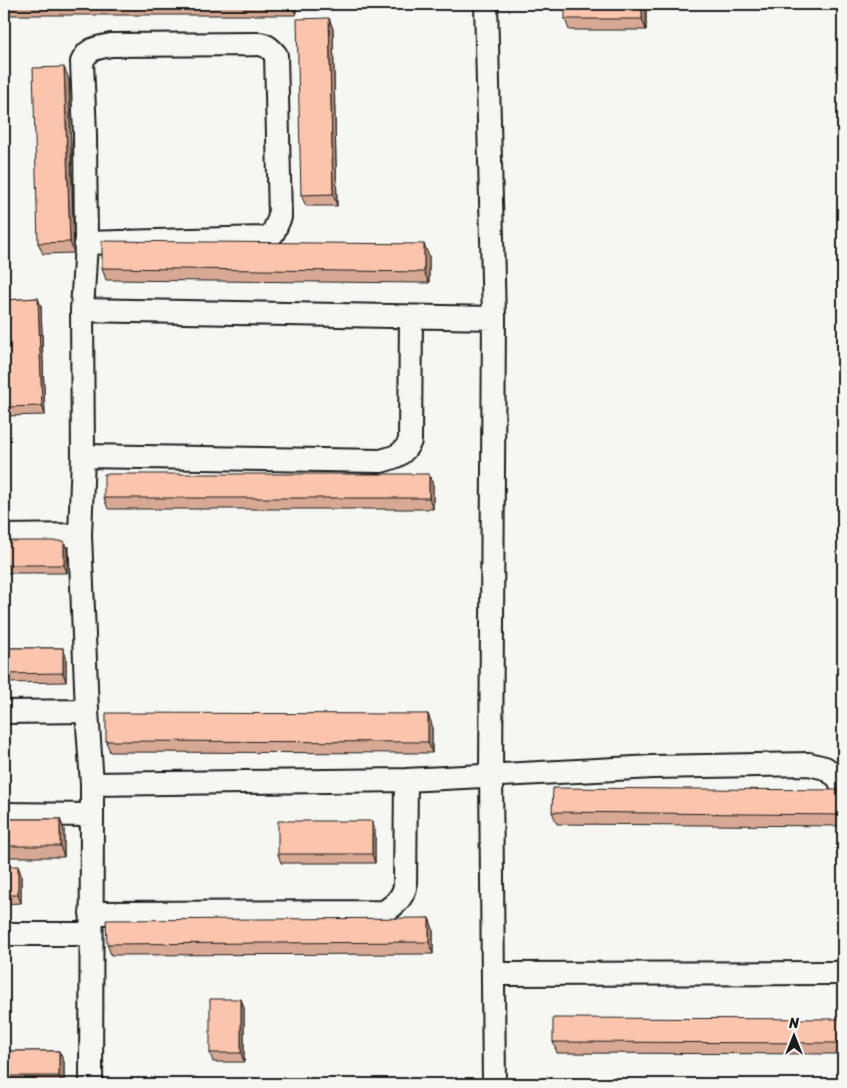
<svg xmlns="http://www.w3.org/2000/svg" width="847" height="1088" font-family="Sriracha,sans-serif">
<rect width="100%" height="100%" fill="#f6f6f2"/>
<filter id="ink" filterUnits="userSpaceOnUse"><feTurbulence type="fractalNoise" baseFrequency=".02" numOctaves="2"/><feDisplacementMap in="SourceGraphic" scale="10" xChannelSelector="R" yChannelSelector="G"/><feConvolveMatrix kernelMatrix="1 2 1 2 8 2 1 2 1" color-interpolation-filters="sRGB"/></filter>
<g filter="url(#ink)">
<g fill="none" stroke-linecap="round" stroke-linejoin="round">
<defs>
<path id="minor" d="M486,4L494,318L491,775L494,1084
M82,310L494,318
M83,456L381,461C396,457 403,455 410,441L411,317
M4,536L80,535
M4,712L87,711
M92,784L406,780L653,767L809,764L825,768L839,778L843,791
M4,814L92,815V784L87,711L80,535L83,456L82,310L86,243L85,134L82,62C88,48 97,48 111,45L259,44C267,45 271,49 276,55L280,217L273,233L266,238L86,243
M91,913L384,912C395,905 401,899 405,888L406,780
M4,934H91
M493,974L843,973
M91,1084L92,815"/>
</defs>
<use href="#minor" stroke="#1c1c1c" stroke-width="26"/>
<use href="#minor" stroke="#f6f6f2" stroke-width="22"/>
</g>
<path fill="#d7a994" stroke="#1c1c1c" d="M4,4H296V15H4Z
M646,4V30H569L565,19Z
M329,18L333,29L337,206H306L301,195Z
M69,79L74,253L43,254L38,243Z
M429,256V283L106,280L102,268Z
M38,298L41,307L45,415L4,416V300Z
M429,474L433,485V509H108L104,498Z
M4,541L67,549V573H4Z
M4,648H63L66,657V682L4,683Z
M428,714L432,725V753L110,752L106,741Z
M843,792V826L557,824L552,812Z
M4,819H60L64,830V857H4Z
M372,821L375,830V863H281L278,854Z
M4,866L21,874V903L4,904Z
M429,918L433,929V954L111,955L107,944Z
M241,999L244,1008V1062H213L210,1053Z
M843,1019V1054L557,1053L553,1042Z
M4,1051H59L64,1062V1084H4Z"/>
<path fill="#af8a78" stroke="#1c1c1c" d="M291,4H296V15Z
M642,4H646V30L642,19Z
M329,18L333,29L337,206L333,194Z
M64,67L69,79L74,253L70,242Z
M424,244L429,256V283L424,272Z
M38,298L41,307L45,415L42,406Z
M429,474L433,485V509L429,498Z
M64,541L67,549V573L64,565Z
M63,648L66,657V682L63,673Z
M428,714L432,725V753L428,742Z
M842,790L843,792V818L842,815Z
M60,819L64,830V857L60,846Z
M372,821L375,830V863L372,854Z
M18,866L21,874V903L18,895Z
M429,918L433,929V954L429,942Z
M241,999L244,1008V1062L241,1053Z
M59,1051L64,1062V1084H62L59,1076Z"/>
<path fill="#fac5ac" stroke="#1c1c1c" d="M565,4H642V19H565Z
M329,18L333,194L301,195L297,19Z
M64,67L70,242L38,243L33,68Z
M102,241L424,244V272L102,268Z
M38,298L42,406L4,407V300Z
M104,474H429V498H104Z
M4,541H64V565H4Z
M4,648H63V673L4,674Z
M106,713L428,714V742L106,741Z
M553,788L842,790V815L552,812Z
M4,819H60V846H4Z
M278,821H372V854H278Z
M4,866H18V895H4Z
M429,918V942L107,944L106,920Z
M210,999H241V1053H210Z
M553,1018L843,1019V1043L553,1042Z
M4,1051H59V1076H4Z"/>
</g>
<rect width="847" height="1088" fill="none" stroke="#f6f6f2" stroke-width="20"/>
<rect x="10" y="10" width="827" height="1068" fill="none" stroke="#1c1c1c" stroke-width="2" filter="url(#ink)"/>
<g transform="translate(794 1036)" stroke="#f6f6f2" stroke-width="4" paint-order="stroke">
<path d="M0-4L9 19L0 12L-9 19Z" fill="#1c1c1c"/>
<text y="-8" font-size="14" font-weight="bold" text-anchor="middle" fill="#1c1c1c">N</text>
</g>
</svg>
